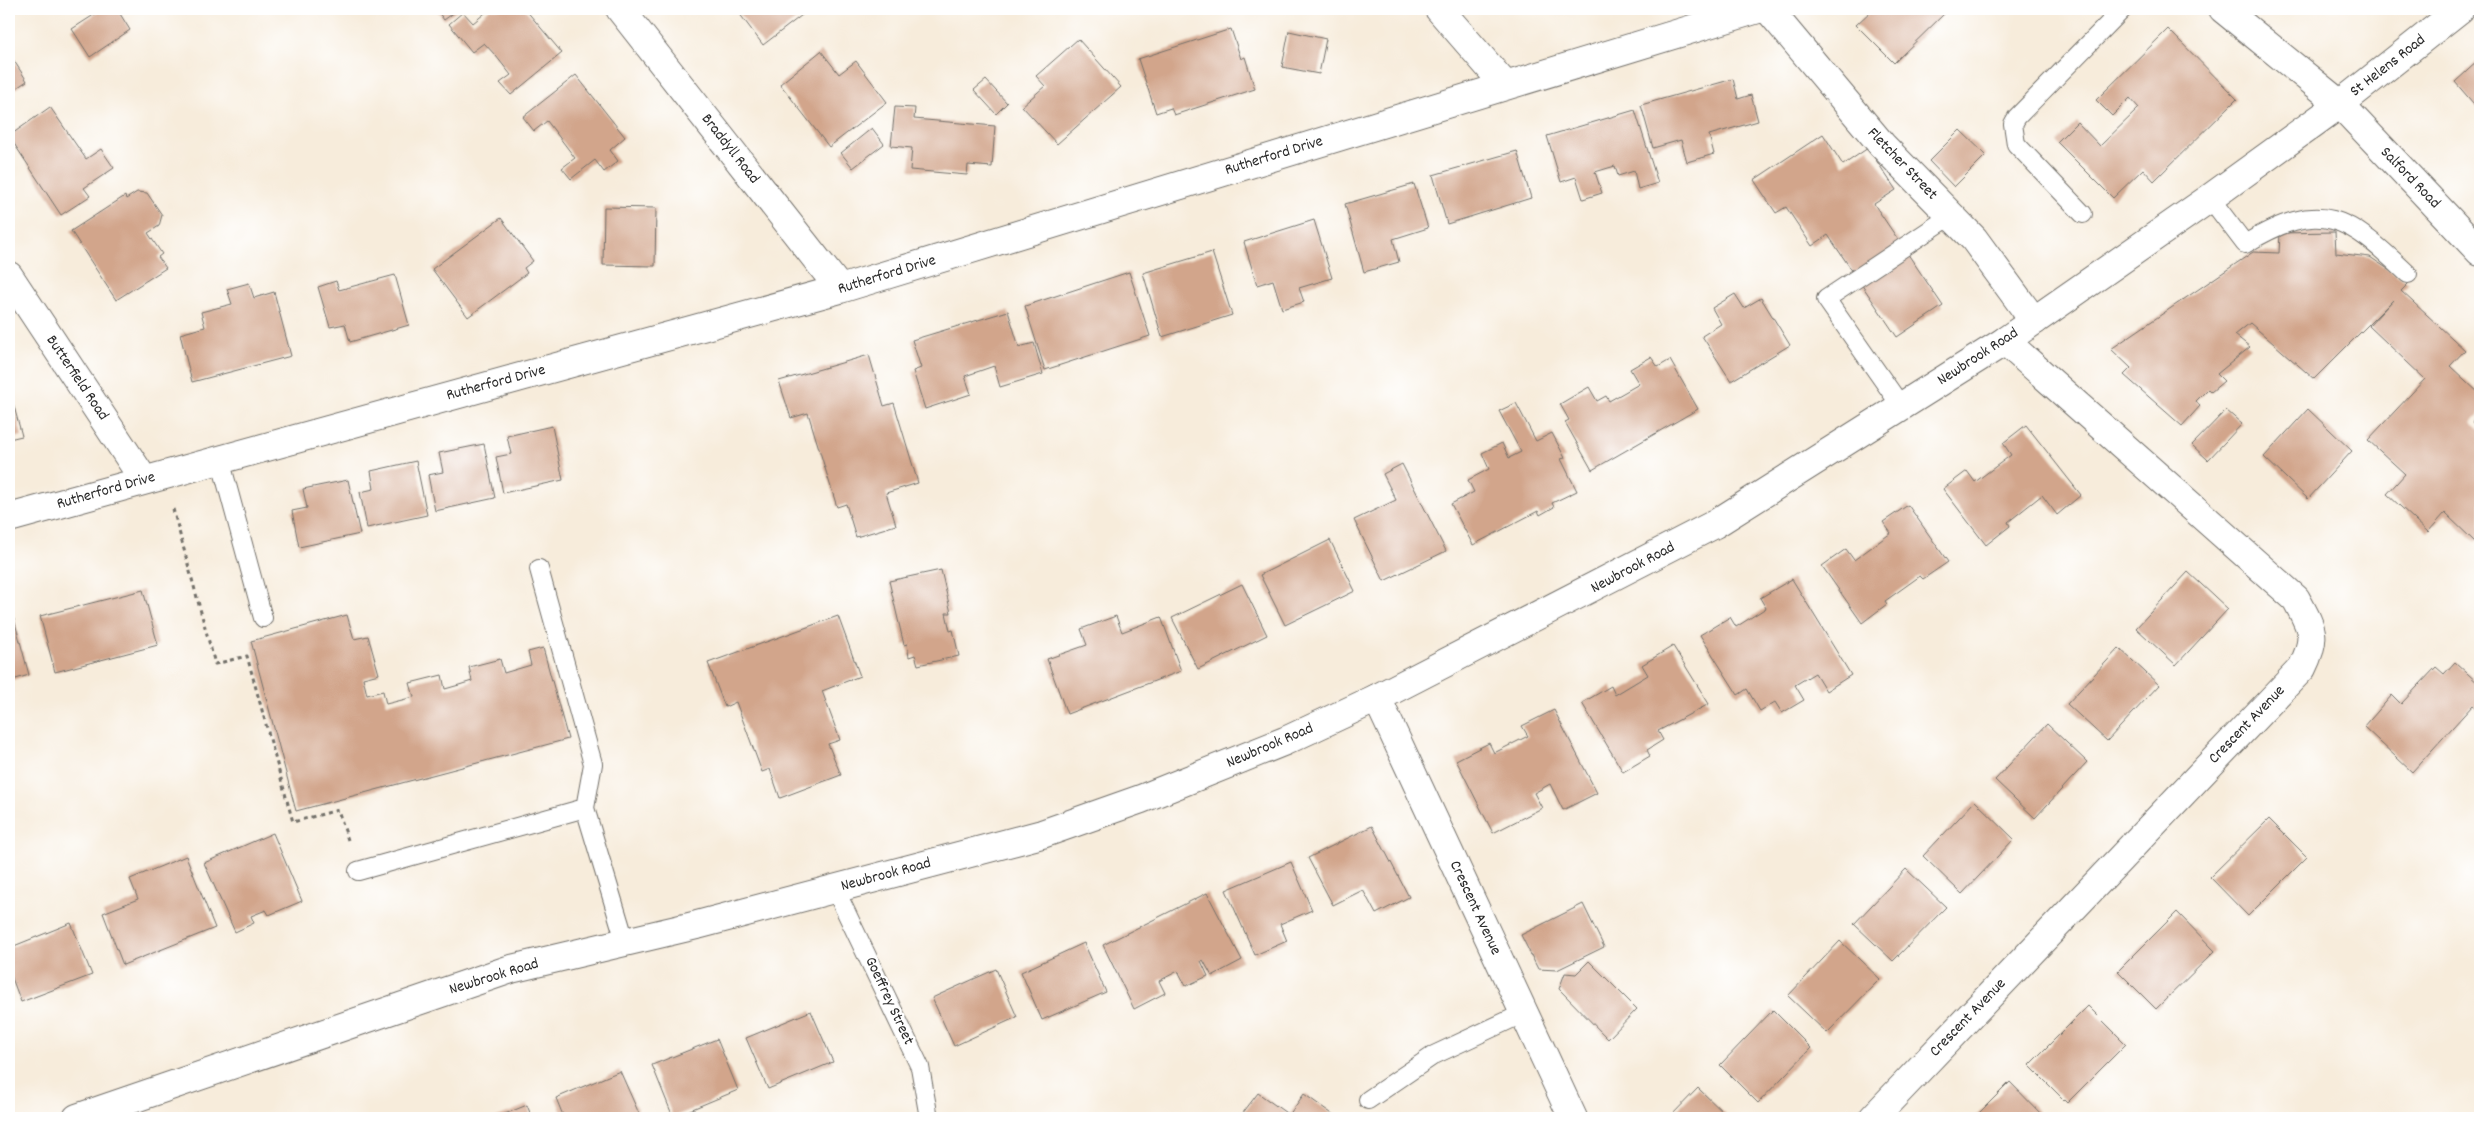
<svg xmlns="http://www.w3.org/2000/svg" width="2489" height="1127" font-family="Dekko,sans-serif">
<rect width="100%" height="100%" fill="#fff"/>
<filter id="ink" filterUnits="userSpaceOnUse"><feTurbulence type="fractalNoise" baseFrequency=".02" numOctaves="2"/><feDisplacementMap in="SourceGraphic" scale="10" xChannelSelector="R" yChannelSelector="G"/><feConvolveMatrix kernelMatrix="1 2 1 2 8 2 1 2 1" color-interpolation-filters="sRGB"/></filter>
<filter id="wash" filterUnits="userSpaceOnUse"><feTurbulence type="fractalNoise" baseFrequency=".0096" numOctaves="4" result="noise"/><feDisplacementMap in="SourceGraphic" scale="20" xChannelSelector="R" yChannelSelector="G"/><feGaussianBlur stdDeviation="1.12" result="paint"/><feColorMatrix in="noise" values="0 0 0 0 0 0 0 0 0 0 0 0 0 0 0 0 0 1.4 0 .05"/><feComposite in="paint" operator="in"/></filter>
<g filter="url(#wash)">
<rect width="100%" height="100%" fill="#f7ecdb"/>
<g id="blocks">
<path fill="#d2a58b" d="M103,9H117L130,30L90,57L72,29Z
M436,9H459L444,20Z
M490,9H525L562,53L511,95L500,83L511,75L496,56L484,43L472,52L449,24L463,12L473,23Z
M736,9H804L806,12L763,45Z
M1873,9H1949L1894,63L1856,25Z
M1231,29L1241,59L1245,57L1255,89L1174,115L1171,108L1156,113L1138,59Z
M2168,29L2237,99L2154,181L2143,169L2113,198L2057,142L2077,122L2100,146L2139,108L2130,98L2112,116L2096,100Z
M1289,31L1326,39L1319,74L1282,67Z
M1078,39L1121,87L1057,144L1022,106L1045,86L1036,76Z
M821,51L839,74L856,61L887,102L829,147L780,84Z
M9,53L27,81L9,93Z
M2480,59V111L2455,82Z
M576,75L625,137L610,150L618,161L604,172L595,160L571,179L562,168L575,158L547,121L534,131L523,117Z
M1733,79L1738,99L1751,95L1758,121L1709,135L1714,154L1687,162L1681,140L1653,148L1641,105Z
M986,80L1007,103L996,114L974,90Z
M50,107L86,159L101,149L114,168L84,188L90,196L61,215L9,136Z
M895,107L915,108L914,119L995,126L992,167L968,165L967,175L910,170L912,148L891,146Z
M1635,110L1658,183L1638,189L1634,171L1618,176L1615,166L1595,172L1602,193L1583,199L1576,177L1561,182L1547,136Z
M872,128L884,144L853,168L841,153Z
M1960,130L1986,155L1954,187L1929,161Z
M1823,134L1843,165L1868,148L1896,190L1874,204L1943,306L1897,337L1828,235L1812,246L1786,207L1776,213L1754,180Z
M1517,151L1531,198L1447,224L1433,175Z
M1414,184L1428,228L1393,239L1399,262L1364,272L1345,204Z
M137,192L147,193L162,215L159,226L148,233L162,254L158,257L166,268L116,300L71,231L125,196L126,199Z
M604,207L656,208L655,266L603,265Z
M501,218L533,261L524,268L527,273L468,317L432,269Z
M1314,220L1332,278L1299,288L1304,302L1282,309L1273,280L1257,285L1244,242Z
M2335,232L2336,253L2370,257L2409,283L2401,291L2465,350L2450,366L2480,394V413L2472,422L2480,430V537L2475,542L2445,513L2428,532L2387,494L2405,474L2368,440L2425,379L2369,326L2393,300L2314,379L2250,323L2235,335L2250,347L2217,374L2224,381L2211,392L2208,389L2196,401L2200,406L2182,426L2124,375L2131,368L2111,349L2253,252L2279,253L2280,233Z
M1212,252L1232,315L1162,337L1143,273Z
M1129,272L1150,336L1045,370L1025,306Z
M395,275L409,325L350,342L345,324L330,327L318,287L336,281L339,290Z
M249,283L254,298L274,292L291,356L192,382L180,334L205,327L201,312L232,304L227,289Z
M1735,294L1744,308L1761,298L1790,345L1731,381L1702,336L1721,324L1712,308Z
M1008,311L1019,347L1034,343L1043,374L1000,387L994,366L965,376L971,394L925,409L913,371L921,368L912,340Z
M869,355L884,406L894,403L918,483L886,493L896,525L856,537L846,504L837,507L808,413L791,418L779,381Z
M1651,357L1658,367L1670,360L1698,409L1592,470L1565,422L1569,420L1560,404L1589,387L1597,401L1606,396L1609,401L1639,384L1630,369Z
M9,388L22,436L9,439Z
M1516,403L1536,441L1552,433L1565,458L1561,459L1577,491L1552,503L1554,507L1540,515L1538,511L1473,545L1451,504L1474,492L1468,480L1489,469L1482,453L1502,443L1509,458L1521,452L1499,411Z
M2308,409L2352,451L2308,499L2264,457Z
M2226,410L2242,424L2208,460L2192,445Z
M2026,425L2081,495L2057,515L2042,495L2008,522L2010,526L1986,545L1943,489L1967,471L1975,482L2011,455L2003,443Z
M552,426L563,480L503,493L496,457L511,454L507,436Z
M484,444L495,498L435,511L428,475L443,472L439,453Z
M416,461L427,515L367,528L360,492L374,489L371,471Z
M1402,464L1446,551L1384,581L1354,520L1396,500L1383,474Z
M348,480L360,534L299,547L292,511L307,508L303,489Z
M1908,505L1948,562L1923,579L1920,576L1885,601L1887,604L1862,623L1822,566L1846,549L1854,560L1891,533L1883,522Z
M1330,540L1355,591L1285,625L1260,575Z
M941,570L951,613H946L950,631L953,630L959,656L918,665L915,655L909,657L907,644L904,645L889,581Z
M2188,572L2228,609L2176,665L2136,628Z
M1792,579L1851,675L1826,691L1815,673L1795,685L1804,700L1782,713L1775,702L1760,711L1747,689L1738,695L1700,635L1730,617L1736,627L1766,608L1760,598Z
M1242,584L1267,635L1198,669L1172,618Z
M143,590L158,645L55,672L40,616Z
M347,615L354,639L368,636L379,674L363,678L367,695L383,691L386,704L414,697L410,683L442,675L445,689L459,685L472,681L469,667L500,659L504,673L531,665L528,652L543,648L568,739L296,811L251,641Z
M838,616L860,676L822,691L840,740L828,744L841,775L780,798L770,769L762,772L736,702L725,707L708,663Z
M1116,616L1122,632L1161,617L1181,671L1067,714L1047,659L1087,645L1081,629Z
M14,619L29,675L9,681V620Z
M1673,646L1709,704L1658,731L1663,740L1647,750L1650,756L1623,772L1582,703L1611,686L1615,695L1648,675L1642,665Z
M2119,648L2159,685L2107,741L2067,704Z
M2455,662L2480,685V712L2473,705L2412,772L2364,727L2392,695L2401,704L2436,667L2444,674Z
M1554,710L1597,793L1563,810L1550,784L1534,793L1542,808L1493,833L1456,760L1489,743L1494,753L1528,736L1522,726Z
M2047,724L2087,762L2035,818L1995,780Z
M1975,801L2014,839L1962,894L1923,856Z
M2269,819L2307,857L2248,916L2210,877Z
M1372,826L1409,897L1376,914L1363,890L1333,905L1308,858Z
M273,833L302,901L269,915L266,910L251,916L254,923L235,932L204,863Z
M186,856L215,928L123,965L103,913L138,899L130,879Z
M1291,862L1312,910L1280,924L1287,941L1255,955L1226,890Z
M1906,869L1946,907L1893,961L1854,924Z
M1207,893L1242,960L1212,976L1203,960L1201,961L1208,976L1186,986L1178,971L1159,981L1165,993L1134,1009L1103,945Z
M1583,904L1604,947L1557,970L1538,969L1521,935Z
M2177,912L2215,951L2156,1009L2118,971Z
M71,923L92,975L21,1002L9,970V948Z
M1840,941L1880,979L1827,1033L1788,996Z
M1084,943L1106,992L1042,1020L1021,972Z
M1589,961L1637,1009L1608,1039L1559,989L1565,973L1576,974Z
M996,969L1017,1017L954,1046L932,998Z
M2088,1006L2126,1044L2067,1103L2029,1065Z
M1773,1010L1811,1048L1758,1103L1720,1065Z
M811,1011L833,1062L768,1089L746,1038Z
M717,1039L738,1090L673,1117L652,1065Z
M620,1071L641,1118H564L556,1098Z
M2010,1082L2045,1118H1974Z
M1698,1088L1729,1118H1669Z
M1258,1093L1289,1115L1304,1094L1338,1118H1239Z
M527,1105L532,1118H495Z"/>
</g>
</g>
<g filter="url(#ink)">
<use href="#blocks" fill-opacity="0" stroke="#726f69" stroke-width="1"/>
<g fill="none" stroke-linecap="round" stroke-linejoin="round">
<defs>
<path id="service" d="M2210,198L2245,244C2322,197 2348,217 2408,274
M2083,214L2016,144L2013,124L2017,117L2123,9
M1901,406L1826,299L1952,215
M220,459L263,618
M539,569L593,764L585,808L625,941
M358,871L585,808
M835,889L920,1067L929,1118
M1368,1100L1434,1055L1524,1013"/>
<path id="minor" d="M620,9L840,289
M1439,9L1505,85
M1768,9L1882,145L1974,239L2034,321
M9,276L144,480
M9,518L840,289L1758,9
M1377,698L1573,1118
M1873,1118L2302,668C2318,636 2312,629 2296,599L2005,341"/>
<path id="primary" d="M2460,9L2340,104L2480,252"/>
<path id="trunk" d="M77,1118L511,969L697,925L1042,834L1141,799L1285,741L1377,698L1715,524L2005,341L2210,198L2340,104L2223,9"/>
</defs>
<use href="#service" stroke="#726f69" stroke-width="20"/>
<use href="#minor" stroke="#726f69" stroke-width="30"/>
<use href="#primary" stroke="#726f69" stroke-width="30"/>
<use href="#trunk" stroke="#726f69" stroke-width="30"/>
<path stroke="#726f69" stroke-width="3" stroke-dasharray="4 4" stroke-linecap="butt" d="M173,509L215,664L247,656L293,822L338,810L349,843"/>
<use href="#service" stroke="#fff" stroke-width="18"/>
<use href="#minor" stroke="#fff" stroke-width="28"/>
<use href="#primary" stroke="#fff" stroke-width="28"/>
<use href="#trunk" stroke="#fff" stroke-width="28"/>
</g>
</g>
<g text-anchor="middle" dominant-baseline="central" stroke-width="4.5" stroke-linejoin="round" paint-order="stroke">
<g font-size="16" fill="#2b2b2b" stroke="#fff">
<text transform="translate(2388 66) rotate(-38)">St Helens Road</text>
<text transform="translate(730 149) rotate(52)">Braddyll Road</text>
<text transform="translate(1274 156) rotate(-17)">Rutherford Drive</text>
<text transform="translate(1902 164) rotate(46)">Fletcher Street</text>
<text transform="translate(2410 178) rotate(46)">Salford Road</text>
<text transform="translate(887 275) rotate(-17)">Rutherford Drive</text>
<text transform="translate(1978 357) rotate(-33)">Newbrook Road</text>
<text transform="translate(77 378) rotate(56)">Butterfield Road</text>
<text transform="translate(496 383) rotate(-15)">Rutherford Drive</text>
<text transform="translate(106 491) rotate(-16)">Rutherford Drive</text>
<text transform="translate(1633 568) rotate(-28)">Newbrook Road</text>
<text transform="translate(2247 725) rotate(-46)">Crescent Avenue</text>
<text transform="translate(1270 746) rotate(-23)">Newbrook Road</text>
<text transform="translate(886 875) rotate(-15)">Newbrook Road</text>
<text transform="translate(1475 908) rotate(65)">Crescent Avenue</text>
<text transform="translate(494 977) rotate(-17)">Newbrook Road</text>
<text transform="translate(889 1001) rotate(65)">Goeffrey Street</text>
<text transform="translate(1968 1018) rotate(-46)">Crescent Avenue</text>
</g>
</g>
<rect width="2489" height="1127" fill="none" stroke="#fff" stroke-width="30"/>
</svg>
